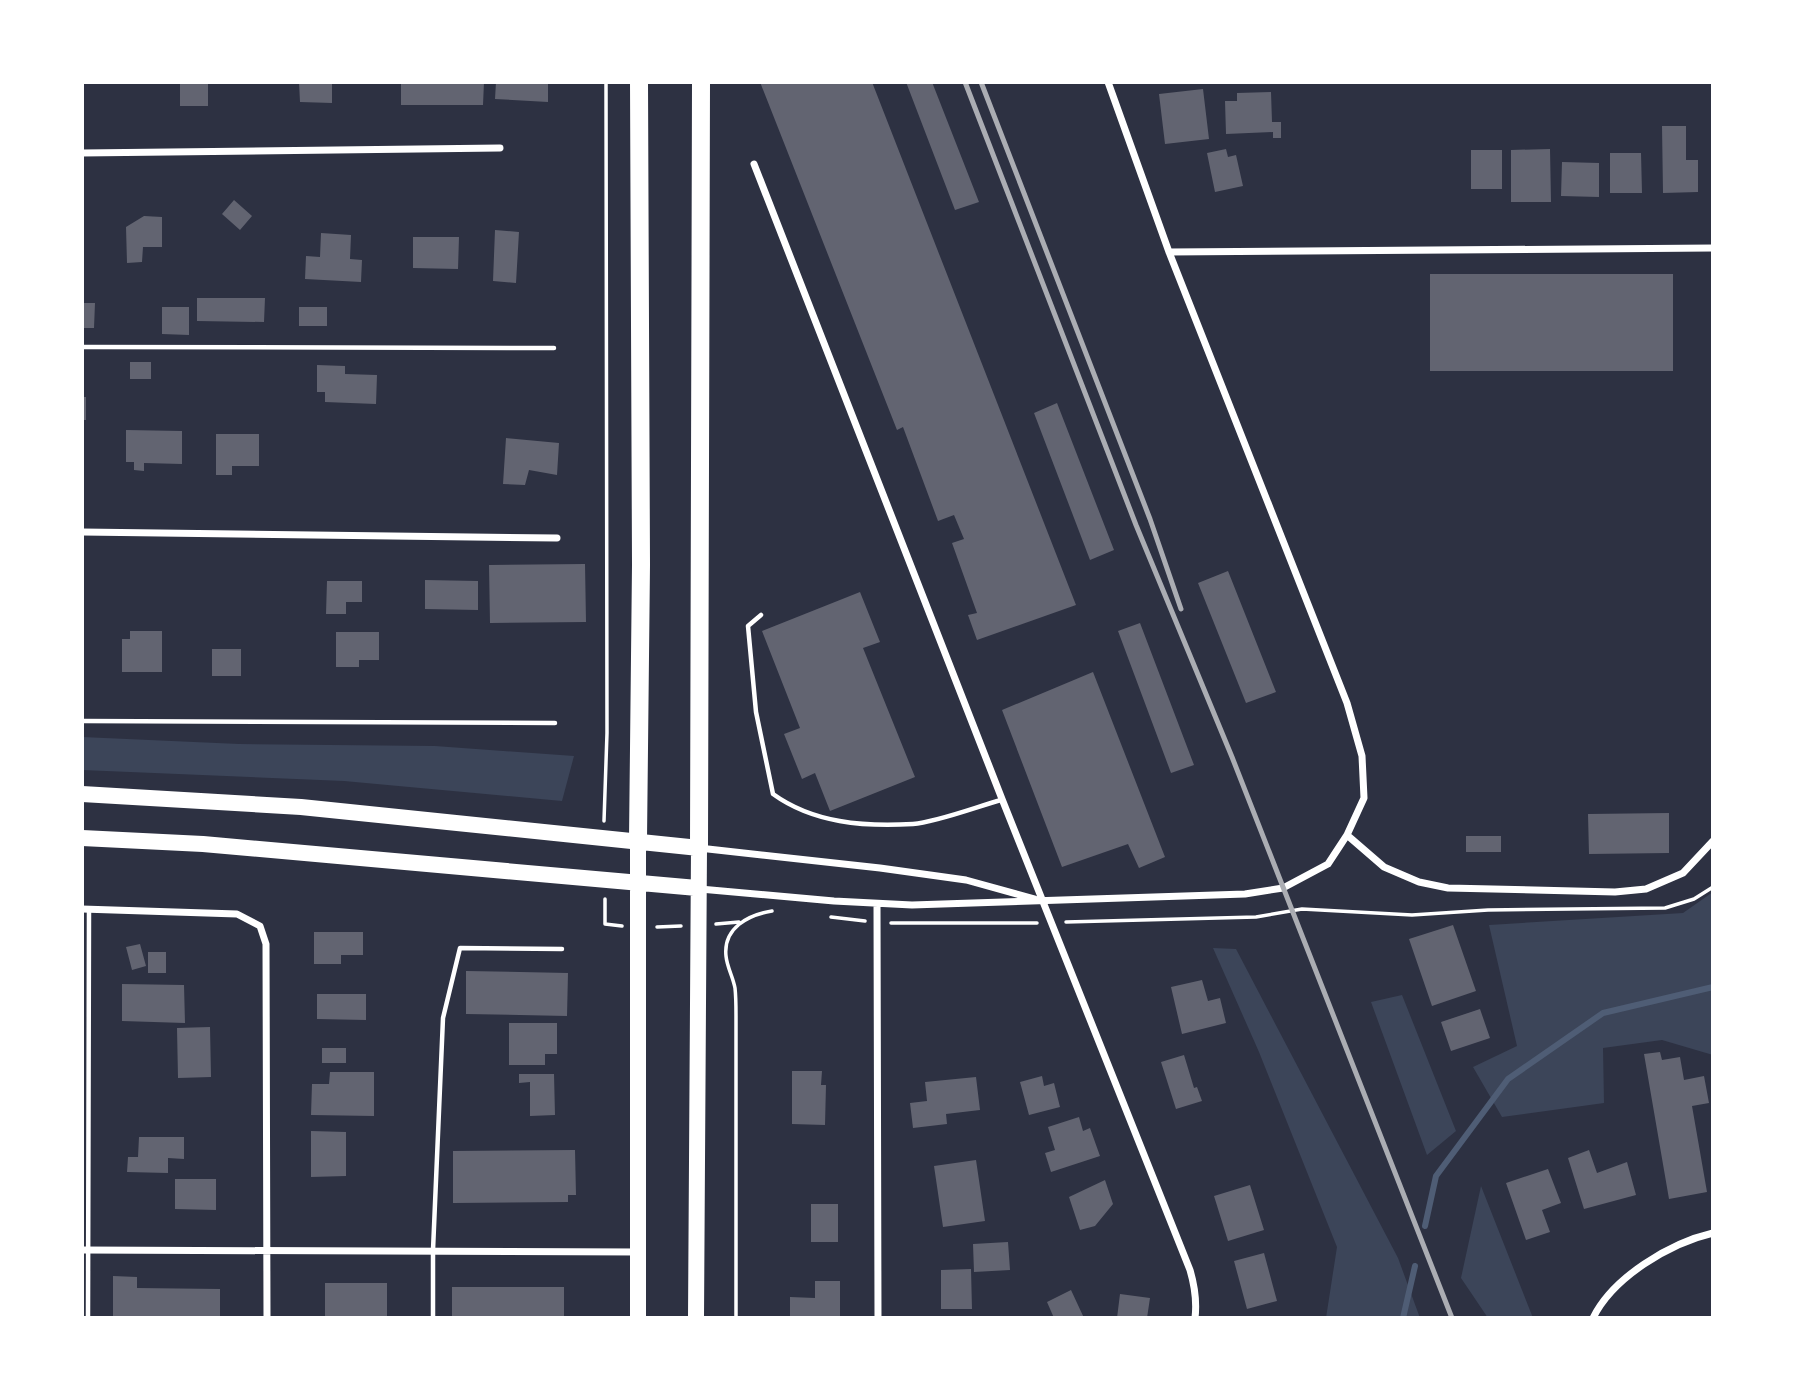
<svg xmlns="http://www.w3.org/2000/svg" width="1795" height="1400" font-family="Roboto,sans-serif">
<rect width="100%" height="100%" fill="#2d3142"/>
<path fill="#3c4559" d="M82,737L239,744L435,746L574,756L562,801L344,781L82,770Z
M1713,892V1055L1662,1040L1603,1048L1604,1103L1502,1117L1473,1067L1517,1046L1489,925L1683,913Z
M1213,948L1236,949L1398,1258L1420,1318H1326L1337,1247L1259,1052Z
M1402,995L1456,1131L1427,1155L1371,1002Z
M1481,1186L1533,1318H1488L1461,1278Z"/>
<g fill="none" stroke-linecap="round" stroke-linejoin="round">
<path stroke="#4f5d75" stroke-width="6" d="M1425,1226L1436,1176L1508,1079L1603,1013L1713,987
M1403,1318L1415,1266"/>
</g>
<path fill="#626471" d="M180,82H208V106H180Z
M299,82H332V103L300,102Z
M401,82H484L483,105H401Z
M496,82H548V102L495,99Z
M760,82H872L1076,605L977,640L968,615L977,613L952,543L964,539L954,515L938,521L903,427L897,430Z
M906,82H932L979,202L955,210Z
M1203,89L1209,139L1165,144L1159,94Z
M1271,92L1272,122H1281V138H1273V132L1226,134L1225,101H1237V93Z
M1662,126H1686V160H1698V192L1663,193Z
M1226,149L1228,157L1236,155L1243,186L1215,192L1207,153Z
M1550,149L1551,202H1511V150Z
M1471,150H1502V189H1471Z
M1610,153H1641L1642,193H1610Z
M1562,162L1599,163V197L1561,196Z
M234,200L252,216L240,230L222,214Z
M144,216L162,217V247H143L142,262L127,263L126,227Z
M495,230L519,232L516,283L493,281Z
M321,233L351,235L350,259L362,260L361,282L305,279L306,256L320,257Z
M413,237H459L458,269L413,268Z
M1430,274H1673V371H1430Z
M197,298H265L264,322L197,321Z
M82,303H95L94,328H82Z
M162,307H189V335L162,334Z
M299,307H327V326H299Z
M130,362H151V379H130Z
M317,365L345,366V374L377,375L376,404L325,402V392H317Z
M82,397H86V420H82Z
M1057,403L1114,550L1090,560L1034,413Z
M126,430L182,431V464L144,463V471L134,470V462H126Z
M216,434H259V466H232V475H216Z
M506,438L559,443L557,475L529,470L525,485L503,484Z
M585,564L586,622L490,623L489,565Z
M1228,571L1276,692L1246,703L1198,583Z
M425,580L478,581V610L425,609Z
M327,581H362V602H346V614H326Z
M860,592L880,642L863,648L915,777L830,811L815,773L802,779L784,734L800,728L762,631Z
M1140,623L1194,765L1171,773L1118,631Z
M130,631H162V672H122V639H130Z
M336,632H379V660H359V667H336Z
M212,649H241V676H212Z
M1093,672L1165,857L1139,868L1128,844L1062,867L1002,710Z
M1669,813V853L1589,854L1588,814Z
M1466,836H1501V852H1466Z
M1453,925L1476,991L1432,1006L1409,939Z
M314,932H363V955H341V964H314Z
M140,944L146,966L132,970L126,947Z
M148,952H166V973H148Z
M466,971L568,973L567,1016L466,1014Z
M1202,980L1208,1001L1220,998L1226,1023L1182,1034L1171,987Z
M122,984L184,985L185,1023L122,1021Z
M317,994H366V1020L317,1019Z
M1480,1009L1490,1038L1451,1051L1441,1022Z
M509,1023H557V1054H545V1065H509Z
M210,1027L211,1077L178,1078L177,1028Z
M322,1048H346V1063H322Z
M1660,1052L1662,1060L1680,1057L1684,1080L1704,1076L1709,1103L1692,1106L1707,1192L1669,1199L1644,1054Z
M1184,1055L1194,1088L1197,1087L1202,1101L1176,1109L1161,1062Z
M792,1071H822L821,1085H826L825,1125L792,1124Z
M330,1072H374V1116L311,1115L312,1084H329Z
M519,1074H554L555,1115L530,1116V1082L519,1083Z
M1042,1076L1044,1086L1054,1083L1060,1107L1029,1115L1020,1082Z
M976,1077L980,1110L946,1114L947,1124L913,1128L910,1103L927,1101L925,1082Z
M1079,1117L1083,1131L1090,1128L1100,1156L1051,1172L1045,1153L1055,1150L1048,1127Z
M311,1131L346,1132V1176L311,1177Z
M139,1137H184V1159L168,1158V1173L127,1172L128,1157H138Z
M575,1150L576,1195H568V1202L453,1203V1151Z
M1589,1150L1597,1173L1627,1162L1636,1195L1584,1209L1568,1158Z
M976,1160L985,1221L943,1227L934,1166Z
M1548,1169L1561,1203L1542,1210L1550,1232L1526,1240L1506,1183Z
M175,1179H216V1210L175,1209Z
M1105,1180L1113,1204L1095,1226L1080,1230L1069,1197Z
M1250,1185L1264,1230L1228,1241L1214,1196Z
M811,1204H838V1242H811Z
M1008,1242L1010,1270L974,1272L973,1244Z
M1264,1253L1277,1301L1247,1309L1234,1261Z
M971,1269L972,1309H941V1270Z
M113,1276L137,1277V1288L220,1289V1318H113Z
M815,1281H840V1318H790V1297L815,1298Z
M325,1283H387V1318H325Z
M452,1287H564V1318H452Z
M1071,1290L1084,1318H1054L1047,1302Z
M1120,1294L1150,1298L1147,1318H1117Z"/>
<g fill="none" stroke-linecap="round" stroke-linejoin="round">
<path stroke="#fff" stroke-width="3.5" d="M604,821L607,733L606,82
M605,899V924L622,926
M831,917L865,921
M1066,922L1256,917L1302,909L1412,915L1488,910L1665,908L1694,899L1713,887
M891,923H1037
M716,924L739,922
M657,927L681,926
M736,1318V1016C736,1007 736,997 735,988C733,977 727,967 726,956C723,928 748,915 772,911"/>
<path stroke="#fff" stroke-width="4.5" d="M82,347L554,348
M761,615L748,626L756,712L773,794C813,823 864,827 913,824C937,822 976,807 1001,800
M82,721L555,723
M88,1318L89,909
M433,1318V1250L443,1018L460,948L562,949"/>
<path stroke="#fff" stroke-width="7" d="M82,153L500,148
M754,164L1002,799L1190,1270C1195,1287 1197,1301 1195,1318
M1169,252L1713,248
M82,532L557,538
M1347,835L1384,867L1419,882L1448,888L1615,892L1646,889L1683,873L1713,841
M699,848L880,868L966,880L1035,899
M700,889L834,901L912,905L1245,894L1283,888L1328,864L1347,835L1364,798L1362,756L1347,703L1169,252L1108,82
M877,905L878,1318
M82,909L237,914L260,926L266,944L267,1318
M82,1250L638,1252
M1593,1318C1613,1277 1670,1243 1713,1233"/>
<path stroke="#fff" stroke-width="16" d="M82,794L301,807L699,848L696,1318
M82,838L203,844L697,888
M638,1318V840"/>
<path stroke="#fff" stroke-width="18" d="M638,840L641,565L639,82
M699,848L701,82"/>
<path stroke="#abadb3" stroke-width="5" d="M965,82L1136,525L1232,757L1452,1318
M981,82L1150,519L1181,609"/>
</g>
<rect width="1795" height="1400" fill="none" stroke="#ffffff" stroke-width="168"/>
</svg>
